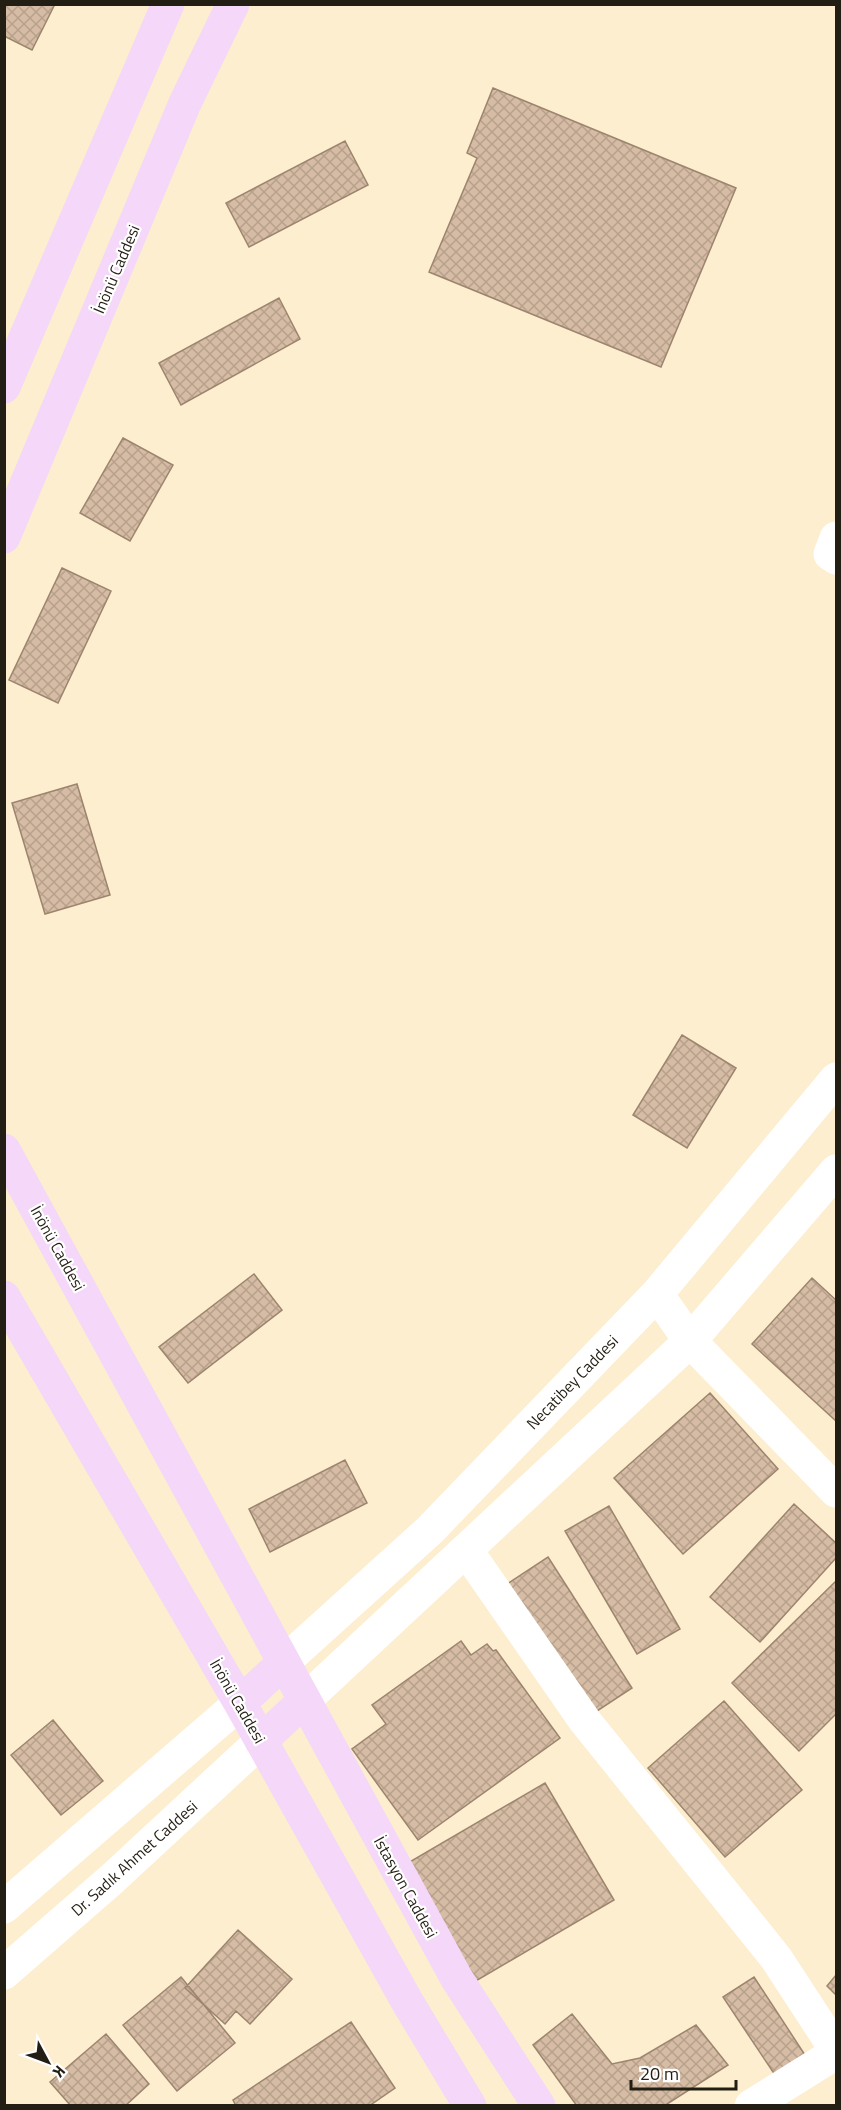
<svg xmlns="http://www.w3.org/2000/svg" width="841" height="2110" font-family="'Titillium Web',sans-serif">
<defs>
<pattern id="building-cross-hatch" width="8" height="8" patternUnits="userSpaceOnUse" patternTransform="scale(1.5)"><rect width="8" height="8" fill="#d6bca4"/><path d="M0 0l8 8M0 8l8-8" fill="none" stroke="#b7a18c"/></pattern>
</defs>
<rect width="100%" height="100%" fill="#fceece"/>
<path fill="url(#building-cross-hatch)" stroke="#9d846e" stroke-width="1.5" d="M4,4H55L32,50L4,36Z
M493,88L736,188L661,367L429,272L477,158L467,153Z
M345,141L368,185L249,247L226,203Z
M279,298L300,339L181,405L159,363Z
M123,438L173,465L130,541L80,513Z
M62,568L111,591L58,703L9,680Z
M77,784L110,895L45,914L12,803Z
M682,1035L736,1068L687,1148L633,1115Z
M254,1274L282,1310L188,1383L159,1347Z
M812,1278L836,1300V1421L752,1344Z
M710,1393L778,1469L683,1554L614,1478Z
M345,1460L367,1503L270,1552L249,1509Z
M794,1504L836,1543V1558L760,1642L710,1597Z
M609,1506L680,1629L637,1654L565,1531Z
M548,1557L632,1688L588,1717L504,1586Z
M836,1581V1714L799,1751L732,1683Z
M461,1641L471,1655L487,1644L493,1651L496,1650L560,1738L418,1840L352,1749L386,1724L372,1705Z
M724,1701L802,1790L725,1857L648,1768Z
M53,1720L103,1781L61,1815L11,1755Z
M545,1783L614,1900L469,1985L401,1867Z
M238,1930L292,1979L250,2024L236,2011L225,2024L185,1988Z
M836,1975V1995L827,1986Z
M181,1977L235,2043L177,2091L123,2025Z
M754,1977L807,2058L777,2078L723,1997Z
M572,2014L612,2064L640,2058L696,2025L728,2065L664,2106H577L533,2045Z
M351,2022L395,2088L369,2106H236L233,2100Z
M106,2034L149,2084L125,2106H71L50,2082Z"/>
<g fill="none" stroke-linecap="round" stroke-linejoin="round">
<path stroke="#fff" stroke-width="33" d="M836,538L830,554L836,558
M657,1294L690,1341L836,1491
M467,1551L585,1721L776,1958L836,2050
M284,1662L430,1530L657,1294L836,1079
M304,1701L690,1341L836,1171
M4,1907L240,1703
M4,1973L112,1879L261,1741
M751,2106L836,2053"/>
<path stroke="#f4d7f9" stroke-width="33" d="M4,387L168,4
M4,537L185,103L233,4
M4,1150L457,1979L539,2106
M4,1297L240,1703L408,2003L470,2106
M240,1703L284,1662
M261,1741L304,1701"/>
</g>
<g text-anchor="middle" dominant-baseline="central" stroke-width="4.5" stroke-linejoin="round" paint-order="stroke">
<g font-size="16" fill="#231e13" stroke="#fff">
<text transform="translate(116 269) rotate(-67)">İnönü Caddesi</text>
<text transform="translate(58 1248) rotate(61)">İnönü Caddesi</text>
<text transform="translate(572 1382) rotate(-46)">Necatibey Caddesi</text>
<text transform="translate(238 1701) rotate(60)">İnönü Caddesi</text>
<text transform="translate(134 1858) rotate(-42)">Dr. Sadık Ahmet Caddesi</text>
<text transform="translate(406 1887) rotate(61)">İstasyon Caddesi</text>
</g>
</g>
<rect width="841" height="2110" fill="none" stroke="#231e13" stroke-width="12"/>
<g transform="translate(48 2062) rotate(131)" stroke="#ffffff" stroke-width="4.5" paint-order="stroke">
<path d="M0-4.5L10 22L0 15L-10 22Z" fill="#231e13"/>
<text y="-9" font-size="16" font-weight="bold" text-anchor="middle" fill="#231e13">K</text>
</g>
<path d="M631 2080v9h105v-9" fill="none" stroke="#231e13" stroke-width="3"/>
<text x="640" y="2080" font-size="18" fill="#231e13" stroke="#ffffff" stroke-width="4.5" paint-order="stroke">20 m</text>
</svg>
